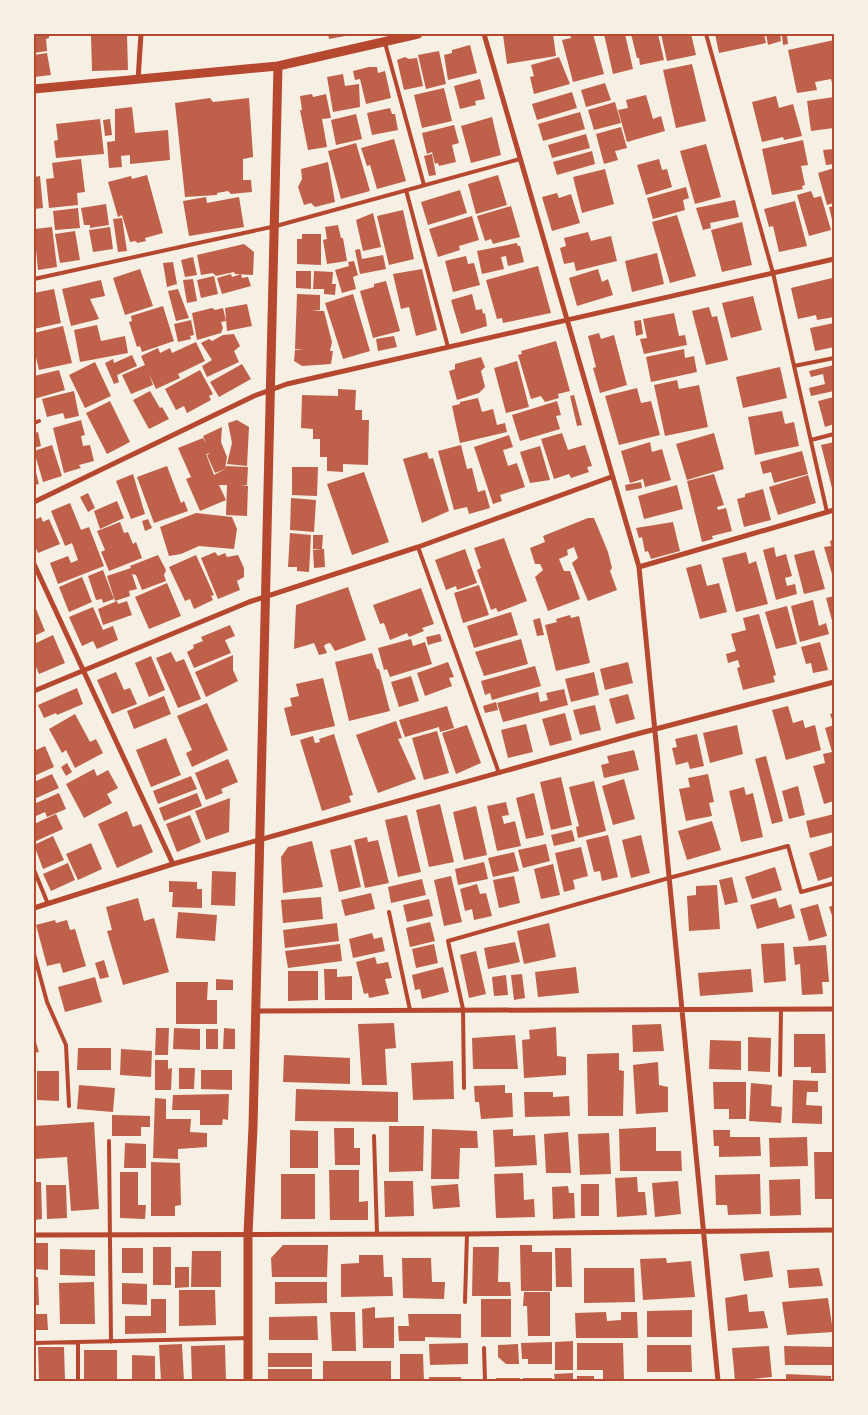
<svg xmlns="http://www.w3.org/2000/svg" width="868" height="1415" font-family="Signika,sans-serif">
<rect width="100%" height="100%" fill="#f6efe4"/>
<path fill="#bf614a" d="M34,34H49V38L46,39L47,51L34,53Z
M96,34H127L128,70L92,71L91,36H96Z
M328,34H345V36L329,39Z
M511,34H553L556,56L507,64L503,35Z
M570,34H593L604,74L573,82L562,40L571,38Z
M604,34H625L633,69L613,74Z
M631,34H658L664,60L640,65L639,58H637Z
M661,34H691L696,55L667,61Z
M715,34H764L766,43L719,53Z
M766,34H780L781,41L768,45Z
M787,35L788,44L783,45L782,36Z
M834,40V83H832L831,79L815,82L817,90L797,93L788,50Z
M470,45L477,73L448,80L444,55L452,53V50Z
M439,51L446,84L426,89L418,55Z
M47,53L51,75L34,77V55Z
M405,57L409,59L417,58L423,86L404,90L397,60Z
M559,57L570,84L534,94L530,77L534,76L531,65Z
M692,64L706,121L676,128L663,70Z
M369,67H377L378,73L385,71L391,98L366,104L360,79L355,80L353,71Z
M343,74L345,86L359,84L360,107L333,112L327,77Z
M480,79L485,99L475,101L476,105L460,109L454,86Z
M605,83L611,100L586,107L581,90Z
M444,88L452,121L422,128L414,95Z
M572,92L577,108L537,120L532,104Z
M312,94L313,97L326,94L331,118L322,119L327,147L308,150L300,110H302L300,96Z
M646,95L653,119L661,116L665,131L627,142L618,110L628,108L626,100Z
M776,96L779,108L793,104L802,136L784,140L783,137L762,142L752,102Z
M834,97V128L811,131L807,101Z
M210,98L213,102L249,98L253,155V157L243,159V180H251L252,192L231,194L228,191L217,193V195L185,197L175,103Z
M615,102L621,123L594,130L588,110Z
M132,107L135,133L168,130L170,160L130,164V155L121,156L122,167L109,168L107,142L115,141V109Z
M390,108L392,114H395L398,130L372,135L367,113Z
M580,112L585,129L543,141L538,124Z
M356,114L362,139L336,145L331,120Z
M492,117L501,155L471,163L461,126Z
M100,119L104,154L56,158L54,141L58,140L56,124Z
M110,119L112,135L105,136L103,120Z
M454,125L459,143L452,145L456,162L439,166L438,163L435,164L432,152L427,154L422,133Z
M621,127L627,148L615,151L618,160L604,164L596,134Z
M586,134L590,148L552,158L548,145Z
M394,139L406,181L377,189L370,165L367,166L361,148Z
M803,140L808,165L801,166L805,185L802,186L803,189L772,195L762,149Z
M356,143L370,191L341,199L328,151Z
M706,144L721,197L695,204L680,151Z
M834,149V164L826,165L823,150Z
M592,151L595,164L557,175L553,162Z
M432,154L436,175L429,176L424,156Z
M81,159L85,192L77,193L78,205L49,208L46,179L54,178L52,163Z
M659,159L662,170L667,169L672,187L646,195L637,165Z
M328,162L335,202L315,207L311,203L304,205L298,187L302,179L301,169Z
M834,168V203L827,205L818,173Z
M605,169L614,204L582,213L573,177Z
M147,175L163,233L145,238L146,241L137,243L136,241L130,242L122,215L118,217L108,182L131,176L132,179Z
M498,175L507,205L476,214L468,184Z
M40,176L43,208L34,209V177Z
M686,187L689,198L683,200L685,210L653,219L647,198Z
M460,190L467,213L428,225L421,202Z
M811,191L814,198L821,196L831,230L809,236L797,195Z
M557,193L559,198L571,194L580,223L552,231L542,197Z
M206,197L207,203L239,197L244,227L189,236L183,201Z
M735,200L739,217L710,223L711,228L703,230L696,208Z
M795,201L807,246L779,252L773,226L769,227L764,209Z
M106,204L109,225L90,228V225H84L81,208Z
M511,206L520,237L493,244L491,239L485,241L477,216Z
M834,206V224H833L829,207Z
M78,208L80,228L55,230L53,211Z
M403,210L414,259L389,265L377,216Z
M373,213L381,247L363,251L356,220Z
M677,215L696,276L670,283L652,222Z
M472,216L479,240L459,246L460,250L438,257L429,229Z
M122,218L127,251L118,252L113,219Z
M742,222L752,265L722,272L711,230Z
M338,225L341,238H343L347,261L327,264L323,240L327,239L325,227Z
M52,227L57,267L38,270L34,229Z
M110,227L113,249L93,252L89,230Z
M75,231L80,260L60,263L55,234Z
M588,232L591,241L611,236L617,261L576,271L574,262L564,264L560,248L566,246L564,238Z
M302,234H321V265L297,264V239H302Z
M517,243L518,246H520L524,262L508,266L506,256L501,257L504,269L482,274L477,251Z
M244,244L254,252L253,275L235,274L234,272L216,276L213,273L201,275L197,255Z
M360,249L362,259L383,255L386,269L360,274L355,250Z
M657,253L664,284L632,292L625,261Z
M466,256L468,264L474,263L480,285L453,292L445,261Z
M193,257L197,275L185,277L181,260Z
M354,261L358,275L353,277L356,289L342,293L335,270L349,266L348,262Z
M173,262L177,284L167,287L163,263Z
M538,266L551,313L503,323L502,318L497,319L486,280Z
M140,269L153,306L125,315L113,278Z
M422,269L437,330L416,336L409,307L401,309L393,274Z
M598,269L602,282L608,279L613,295L577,306L569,278Z
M296,271H311V289L296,288Z
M314,271L333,272L332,284H336L335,295L324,294V289H313Z
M231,274L232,277L241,274L242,278L248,277L251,286L222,294L217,278Z
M214,276L218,294L201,298L197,280Z
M832,278L834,317L817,320L816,315L798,319L791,288Z
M193,279L197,301L187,303L183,280Z
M101,280L105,296L90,299L99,319L71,326L62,289Z
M386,281L400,331L373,338L360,291L374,287V284Z
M54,289L61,323L34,329V293Z
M178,289L189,318L176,321L168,291Z
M297,294L320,295V310L312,311H324L332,342L330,351H333L331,364L302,366L294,361L295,350L303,349H295Z
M353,294L370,351L343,359L325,303Z
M472,294L476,310L482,309L483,314L485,313L487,326L461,334L451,300Z
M753,296L762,330L731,338L722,303Z
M247,304L252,326L227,331L225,308Z
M163,306L174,341L142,352L140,346L137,347L129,322L132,321L131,316Z
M709,307L712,317L717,316L728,360L706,365L692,311Z
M212,308L215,310L223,308L226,321L221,322L223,328L221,333L197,340L192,313Z
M674,313L679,336L685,335L687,345L644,354L640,339L647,338L643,319Z
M191,320L194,335L190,336L191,339L178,342L174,324Z
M641,320L643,334L636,336L634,321Z
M834,323V347L815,351L810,328Z
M97,325L101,341L125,336L128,353L80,362L74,330Z
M63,326L72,363L39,370L34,349V333Z
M599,333L601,339L614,335L627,385L600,393L593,368L596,367L588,336Z
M234,334L240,346L234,351L239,362L207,377L202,366L212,360L201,343L209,339L212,341L223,335Z
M394,336L397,347L378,351L376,339Z
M556,341L570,391L558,394L559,398L545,402L541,396L531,399L518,355L522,354L521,351Z
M196,342L205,361L178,374L180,378L156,389L149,374L153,385L131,394L122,375L145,365L141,356L158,348L160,353L170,348L172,353Z
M684,349L685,358L694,356L697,372L651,382L646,357Z
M132,355L137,366L117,375L119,382L114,384L105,363L113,359L114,363Z
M481,357L485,367L481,371L485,387L479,393L457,400L449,371L455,369V364Z
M517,361L529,407L506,413L494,368Z
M95,362L111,396L85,408L69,375Z
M242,364L251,379L219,397L210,382Z
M834,365V391L811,396L809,388L825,384L823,374L811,377L809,371Z
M780,367L787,398L743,408L736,377Z
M59,370L65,390L34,399V376Z
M200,370L213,394L209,396L211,400L187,413L184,406L176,410L165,389Z
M677,380L679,389L699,385L708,427L665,436L654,385Z
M637,388L641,403L651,401L660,435L619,445L605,396Z
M338,389L356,390L355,410H362V420H369L368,465L343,464V472L327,471V457H320V439H313V429L301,428L302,395L338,396Z
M74,391L79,416L65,419L63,413L47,417L42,399Z
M150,391L160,408L162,407L169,419L149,429L133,400Z
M574,395L582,425L577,426L570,396Z
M834,397V424L825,427L818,401Z
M478,398L482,412L493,409L497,425L505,423L507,432L460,443L452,406L460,404V402Z
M110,401L130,442L107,454L86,413Z
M557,401L561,415L556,416L560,429L520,441L512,415Z
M782,411L785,424L794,422L799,446L755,455L748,417Z
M81,420L85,435L81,436L83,446L90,445L94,461L79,465L81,468L64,473L53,428Z
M237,420L249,427L247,466L227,464L232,443L228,423Z
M222,427L221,442L227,457L225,469L215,473L207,455L210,453L206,454L214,475L225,469L226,466L248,467L247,485H241L248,486L247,516L226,515L227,485H219L226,500L200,511L186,479L191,477L178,448L203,438L206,443L203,436Z
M38,432L41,446L34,448V433Z
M562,433L568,450L585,445L592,466L587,467L589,472L571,478L569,474L554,479L541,439Z
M714,433L724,469L687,480L676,444Z
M509,435L513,447L503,450L508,466L517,463L525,487L500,495L502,501L493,504L474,447Z
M650,442L652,452L662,449L671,480L645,487L643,479L630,483L621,451Z
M834,442V496L821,445Z
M52,445L62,476L43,482L34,451Z
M461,445L467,469L472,468L478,492L485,490L490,508L469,514L467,507L454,510L438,451Z
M540,446L550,480L530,483L520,452Z
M802,451L808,474L774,483L771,472L763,474L760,462Z
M427,452L429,459L433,458L449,511L422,523L403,459Z
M34,465L39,484L34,485Z
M167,466L181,503L184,501L188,511L154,523L137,477Z
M292,467H318L317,496L292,495Z
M364,472L389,542L352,555L327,484Z
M133,474L145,514L131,519L116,481Z
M714,474L724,505L717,507L718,510L726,508L732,531L712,536L713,539L702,542L687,481Z
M808,475L816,503L778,515L769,487Z
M641,482L642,488L626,491L625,485Z
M677,485L683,509L644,519L638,496Z
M763,489L771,520L744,527L737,499L745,497V494Z
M88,493L95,508L88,512L80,497Z
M291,498L316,500L314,532L290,530Z
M117,501L124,518L100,529L94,511Z
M70,503L81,530L89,527L104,566L58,584L50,563L68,556L71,563L78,560L72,543L65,546L51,511Z
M196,513L232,517L237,529L234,549L199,546L181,554L169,556L160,527Z
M41,517L43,522L49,519L60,544L38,553L34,544V520Z
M588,518H594L608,552L612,568L610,571L617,590L588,601L572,563L578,558L574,547L567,550L568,555L559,559L564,571H570L580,599L548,611L535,577L543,570L540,564H535L530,548L545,542L543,536Z
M148,519L152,528L145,531L142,521Z
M120,522L124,533L128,532L133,544L136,542L142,558L109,571L101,552L105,550L97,531Z
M673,522L680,551L651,559L648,551L645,552L642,537L639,538L636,528Z
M290,533L311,535L309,572L297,571V567H288Z
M313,535H323L322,549H313Z
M504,538L527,601L498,612L496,608L491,610L477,570L481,568L474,548Z
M834,539V581L824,547L831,546L830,541Z
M774,547L776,557L786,554L792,576L785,578L787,586L795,584L797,594L776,600L763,550Z
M322,549H324L325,567L314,568L313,550Z
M465,549L477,583L457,590L456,586L446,590L435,560Z
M814,550L825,589L804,594L794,555Z
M215,552L218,556L225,553L227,557L238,555L244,568V577L237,581L240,590L218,599L201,558Z
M746,552L749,564L756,561L768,604L736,612L722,558Z
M158,555L166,570L164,575L166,581L142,590L136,575L132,574L137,589L129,591L130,596L115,601L107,576L131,568L130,566Z
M196,555L214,595L211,596L213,600L194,609L190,599L185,601L169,567Z
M701,564L707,586L719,583L727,612L700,619L686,568Z
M103,570L114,599L103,603L102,599L96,600L88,576Z
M82,577L92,602L69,612L59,587Z
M167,583L181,616L149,629L135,597Z
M479,585L489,615L463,623L454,593Z
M348,587L366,640L335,651L330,643L326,644L324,646L327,653L319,655L314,643L294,649L296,605Z
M421,588L434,624L422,628L424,631L409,637L407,633L390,640L384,623L380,624L373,605Z
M834,596V628L826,598Z
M813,600L819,626L826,623L829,634L800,642L791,606Z
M117,601L118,604L127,601L132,615L103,625L98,609Z
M34,604L45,631L34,636Z
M787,606L797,644L776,649L765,612Z
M93,607L103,630L113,626L118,640L97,649L93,641L82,646L69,617Z
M511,612L518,635L474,648L467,626Z
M759,614L776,675L773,676L775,682L743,690L737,668L740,667L738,660L728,663L726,654L736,651L731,634L746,630L743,618Z
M570,615L571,618L579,616L590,663L556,671L545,625L557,622L556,619Z
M540,618L544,635L537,636L533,620Z
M230,625L235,636L225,640L231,653L194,668L187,652L194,648L193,645L203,641L201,637Z
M440,634L442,641L428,645L426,637Z
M53,635L65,663L39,674L34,662V644Z
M411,639L413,646L425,642L432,664L390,677L387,669L384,670L378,648Z
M521,639L528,664L484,676L475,652Z
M820,642L828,670L813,673L811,663L806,664L801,647Z
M171,652L176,662L184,659L201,699L178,708L156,658Z
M372,653L377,669H379L390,711L349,721L335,662Z
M233,655V670L238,681L206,697L195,672Z
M151,656L165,690L149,697L135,663Z
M448,662L454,677L449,678L452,686L425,696L417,673Z
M628,662L633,683L605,690L600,669Z
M535,666L541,686L492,700L490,693L485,695L481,681Z
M116,672L124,690L130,688L137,704L112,714L97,680Z
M594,672L599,695L571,702L565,679Z
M411,676L419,701L399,707L391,682Z
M323,678L335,726L291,736L284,708L292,706L290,698L299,696L296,684Z
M77,688L83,704L57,715L56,713L44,718L38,705Z
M564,689L568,705L503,722L497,703L538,692L540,702L548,700L546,693Z
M628,694L635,719L616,724L609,699Z
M164,696L171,714L134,729L127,711Z
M496,702L498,710L485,713L483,706Z
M207,703L228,750L192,767L186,753L192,750L177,716Z
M595,705L601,730L580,735L573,710Z
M447,706L454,728L440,732L439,727L405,737L399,720Z
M788,706L793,723L803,720L805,728L815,725L821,750L786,760L772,710Z
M565,713L572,740L550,746L542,719Z
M834,713V801L824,804L813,766L825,763L823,754L832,752L825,728L834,725L830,714Z
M75,714L90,742L96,739L103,753L75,768L66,750L62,753L49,729Z
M396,721L402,738L398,739L416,779L378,793L356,735Z
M526,724L533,752L508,758L501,730Z
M467,725L481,763L456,774L442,733Z
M737,725L743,754L710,763L703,733Z
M437,731L449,773L424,780L412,738Z
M334,734L353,795L349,796L351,802L322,811L300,740L313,736L315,743L320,742L319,739Z
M697,734L704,766L690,769L688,762L676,765L672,748L677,747L675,739Z
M166,738L181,775L151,787L136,750Z
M45,746L54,767L34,776V751Z
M634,750L639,770L604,778L601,765L609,763L607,756Z
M766,756L783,821L772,824L755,759Z
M228,759L238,782L221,789L223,793L206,800L195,773Z
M67,763L72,772L66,776L61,767Z
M94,769L97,776L108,770L118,788L107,794L112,803L84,818L66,784Z
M52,774L59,788L34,799V782Z
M708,774L714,802L709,803L712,816L686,821L679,789L690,787L688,778Z
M191,776L197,789L158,804L153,791Z
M561,777L572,825L551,830L540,782Z
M624,779L635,819L613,825L602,786Z
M594,781L606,831L578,838L576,827L579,826L569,787Z
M798,786L805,815L789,819L782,791Z
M744,787L746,795L753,793L763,837L741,842L729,791Z
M59,793L66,809L47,817L45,812L34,817V804Z
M197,793L202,806L164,821L159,808Z
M534,793L544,835L526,839L516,798Z
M230,798L229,832L206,840L195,811Z
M506,802L509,815L502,816L504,824L515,821L521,846L497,851L487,806Z
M440,804L454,862L429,867L416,810Z
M476,806L487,855L464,860L453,812Z
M127,811L133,827L141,824L153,852L117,868L98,824Z
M56,814L63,829L34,842V824Z
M834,814V832L810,838L806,821Z
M190,815L201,842L177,852L166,824Z
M407,815L421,872L398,877L385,820Z
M712,821L721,850L687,860L678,831Z
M572,830L575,841L554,846L551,835Z
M608,835L618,877L602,881L600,871L594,872L586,840Z
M641,835L650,873L631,878L622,840Z
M53,836L64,860L43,869L34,845Z
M367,837L368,842L378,840L389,883L365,888L354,840Z
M312,841L323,887L283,893L281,857L288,847Z
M91,843L102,869L78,880L66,854Z
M546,844L550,861L523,868L518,850Z
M351,845L361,887L339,892L330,850Z
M834,845V876L818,881L809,853Z
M581,847L588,876L573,880L575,889L564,892L555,853Z
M514,852L519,871L493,877L488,858Z
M484,862L488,879L458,885L455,869Z
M68,863L75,880L51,891L43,874Z
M553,864L560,895L541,899L534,869Z
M775,867L782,890L752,899L745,877Z
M212,871L236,872L235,906L211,905Z
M451,876L462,922L444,926L434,880Z
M514,876L520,903L499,908L493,880Z
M732,877L738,902L725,905L719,880Z
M422,879L426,895L391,903L388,887Z
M169,881L197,882V889H202V908L172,907L173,892H169Z
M477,884L480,894L486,893L492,916L474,920L472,909L465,911L460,889Z
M717,885L720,929L689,931L687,896L696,895V886Z
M371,893L375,909L345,916L341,900Z
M321,897L323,919L283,923L281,900Z
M138,898L144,921L154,918L169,972L123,985L107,931L112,930L106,907Z
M776,898L779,908L791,904L795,918L757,929L750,905Z
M429,899L433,916L407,922L403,905Z
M818,904L827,936L809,941L800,909Z
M834,905V921L829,907Z
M178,912L217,915L215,941L176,938Z
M55,920L56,923L67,920L70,930L75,929L86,966L63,973L60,963L47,966L36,925Z
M430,922L435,941L410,947L406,928Z
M337,923L339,941L285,948L283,930Z
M549,923L556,957L524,964L517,931Z
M372,933L374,939L382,937L385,951L353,958L349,939Z
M515,942L520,962L488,969L484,948Z
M784,943L786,981L764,983L761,944Z
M340,944L342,961L288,968L285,951Z
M434,944L438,963L416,968L412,949Z
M826,945L829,982H822L823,994L802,995L800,964L795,965L793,947Z
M476,951L486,994L469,998L460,955Z
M375,957L377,964L388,962L392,978L385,979L389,994L369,998L368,993L364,994L356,962Z
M104,960L109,977L100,979L95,963Z
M443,967L449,992L422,999L420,989L415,990L412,975Z
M576,967L579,993L538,997L535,972Z
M324,969H337V977L352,976V1000H325Z
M751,969L753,992L700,996L698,973Z
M288,971H318V1000L288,1001Z
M522,974L525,998L514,1000L511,975Z
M506,975L508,995L494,996L492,977Z
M95,977L102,1002L65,1012L58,987Z
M216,979L233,980V990H216Z
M176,982H208L207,1000H217V1024H176Z
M394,1023L396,1048L385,1049L387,1085H362L358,1024Z
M661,1024L664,1051L633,1052L632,1025Z
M556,1027L557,1056L566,1057V1075L524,1078L522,1040L530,1039L529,1030Z
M156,1028H169L168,1055H155Z
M174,1028L200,1029V1050L173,1049Z
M224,1028L235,1029V1049H223Z
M206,1029H218V1049H206Z
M794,1034H825L826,1073H811V1067H794Z
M515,1035L518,1069H473L472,1038Z
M34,1036L39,1052L34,1053Z
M748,1037L771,1038L770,1072L748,1071Z
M710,1040L741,1041V1070L709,1069Z
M78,1048H111V1070H77Z
M121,1049L152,1051L151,1077L120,1075Z
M619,1053V1070L624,1071L623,1116H588L587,1054Z
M284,1055L350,1058V1084L283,1082Z
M155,1060H168V1069L172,1068L171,1090H155Z
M453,1061L454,1099L413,1100L411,1063Z
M658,1062L659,1085L668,1087V1112L636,1114L633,1065Z
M179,1068H195L194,1089H179Z
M201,1070H232V1090L201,1089Z
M37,1071H59V1101L37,1100Z
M793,1080L818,1081V1092H807L806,1105L822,1106V1124L792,1123Z
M713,1082H746V1119H729V1109H714Z
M751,1083L772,1085L771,1106L782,1107L781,1123L749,1121Z
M79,1085L115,1088L113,1112L77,1109Z
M505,1085V1093H512L513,1117L481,1119L479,1102H475L474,1086Z
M296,1089L398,1092V1122L295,1121Z
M524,1092H553V1097L569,1096L570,1116L525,1117Z
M229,1094L228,1120L223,1119L222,1125H200V1110H172L173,1095Z
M155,1098L166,1099V1119H191L190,1132L207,1133V1147L178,1149V1159L153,1158Z
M112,1115L150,1116V1127H141V1136H112Z
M94,1122L99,1209L71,1211L67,1157L34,1159V1126Z
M389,1126H424L423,1171L389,1172Z
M656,1127V1151H681L682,1171H620L619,1129Z
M334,1128H354V1148H360V1165H335Z
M432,1129L477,1131L478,1148H460L459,1179H431Z
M513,1129V1136L535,1135L537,1165L495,1167L493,1130Z
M290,1130L318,1131V1168H290Z
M713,1130H730V1137H760L761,1156L719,1157V1146H714Z
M568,1132L571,1173H546L544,1134Z
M609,1133L611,1174L580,1175L578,1134Z
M807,1137L808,1166L770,1167L769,1138Z
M125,1143L146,1144V1168H124Z
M814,1152H834V1199H815Z
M151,1162L180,1163L181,1205L175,1206V1216H151Z
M329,1170H359V1202L368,1201V1220H330Z
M120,1172H138V1205H146L145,1219L120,1218Z
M523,1173L524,1200L534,1199L535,1217L496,1218L494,1174Z
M281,1174H315V1219H281Z
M760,1174L761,1214L728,1215L727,1205H716L715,1175Z
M637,1177L638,1192H645L647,1215L617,1217L615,1178Z
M800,1179L801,1215L770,1216L769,1180Z
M384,1181H413L414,1216L385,1217Z
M678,1181L681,1214L655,1217L652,1183Z
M34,1182H41L42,1219L34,1220Z
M458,1184L460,1207L433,1209L431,1186Z
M581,1184H599V1216H581Z
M46,1185H66L67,1218L47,1219Z
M568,1186L569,1193H574L575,1218L553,1219L552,1187Z
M34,1243H48V1270L34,1269Z
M283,1245H328L327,1277H272L271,1258Z
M520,1245H532V1252H552V1291H521Z
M153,1247H171V1285H153Z
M473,1247H499L498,1282H510L511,1296H472Z
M122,1248H143V1273H122Z
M555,1248H571L572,1287H556Z
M60,1249L95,1250V1276L60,1275Z
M192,1251H221V1287H191Z
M769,1251L773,1277L744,1281L740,1254Z
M359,1255H383L384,1277H392L393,1296L341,1297V1264L359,1263Z
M402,1258H431L432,1282H445L444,1299L403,1298Z
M666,1258L667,1263L691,1261L695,1297L643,1300L640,1259Z
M175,1267H189V1287L175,1288Z
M584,1268H634L635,1302L584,1303Z
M819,1268L823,1286L789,1288L787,1270Z
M34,1277H38L39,1305H34Z
M94,1282L95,1324H60L59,1283Z
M275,1282H327V1303L275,1304Z
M122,1283L147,1284V1305L122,1304Z
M179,1290H215L216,1325L179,1326Z
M524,1292H550V1336H528L527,1306H523Z
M747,1294L749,1312L764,1311L768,1328L728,1331L725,1298Z
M828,1298L833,1332L787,1335L782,1302Z
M151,1299H166V1333L125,1334V1316H151Z
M481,1299H511V1337H481Z
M375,1307V1318L394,1317V1348H363L362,1309Z
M692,1310V1337H647V1311Z
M330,1312H355L356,1351H332Z
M606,1312L607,1321L621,1320V1312H637L638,1338H576L575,1313Z
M34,1314H47L48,1330H34Z
M408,1314H461V1338L425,1337V1341H399L398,1326H409Z
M317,1316L318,1340H269V1317Z
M573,1341V1370H555V1342Z
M552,1342V1364H528V1359H522L521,1343Z
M468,1343V1364L430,1365L429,1344Z
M577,1343H623L624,1381H603V1370H577Z
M182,1344L184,1381H161L159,1345Z
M518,1344L519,1364H506L498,1357V1345Z
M225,1345L226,1381H192L191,1346Z
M647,1345H691L692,1372H647Z
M769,1346L772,1377L735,1381L732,1348Z
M784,1346L834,1347V1365H785Z
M38,1347H64L65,1381H39Z
M84,1350H117V1381H84Z
M268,1353H312V1367H268Z
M400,1354H423L424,1381H400Z
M132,1355L155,1356V1381H132Z
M323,1361H391V1381H323Z
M268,1369H312V1381H268Z
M573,1373V1381H555L554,1374Z
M786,1374L831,1376V1381H786Z
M577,1376H594V1381H577Z
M429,1377H461V1381H429Z
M496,1378H520V1381H495Z
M523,1378H552V1381H523Z"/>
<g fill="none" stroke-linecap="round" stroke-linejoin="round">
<path stroke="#b5482f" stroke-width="4" d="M706,34L773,273L827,512
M385,43L424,185
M406,190L448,347
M34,279L276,226L520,159
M794,366L834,358
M34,423L39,421
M811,440L834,434
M418,547L499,773
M34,870L48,904
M389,912L410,1010
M34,954L47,1002L66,1045L69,1106
M780,1075L781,1009
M464,1088L463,1009L448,941L669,878L788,846L801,892L834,883
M374,1136L377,1234
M109,1141L111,1342
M465,1302L467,1234
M78,1342V1381
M34,1343L249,1338
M484,1348L485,1381"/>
<path stroke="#b5482f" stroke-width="5" d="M484,34L639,567L718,1381
M138,80L141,34
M34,502L254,396L287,384L834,259
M34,564L173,864
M639,567L834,510
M34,691L249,602L418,547L611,477
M34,908L173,864L633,735L834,682
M256,1011L834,1009
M34,1235L467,1234L834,1230"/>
<path stroke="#b5482f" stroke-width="9" d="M34,89L278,66L418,34
M248,1381V1234L253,1127L278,66"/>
</g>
<rect width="868" height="1415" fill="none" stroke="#f6efe4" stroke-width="70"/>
<rect x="35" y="35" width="798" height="1345" fill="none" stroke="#b5482f" stroke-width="2"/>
</svg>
